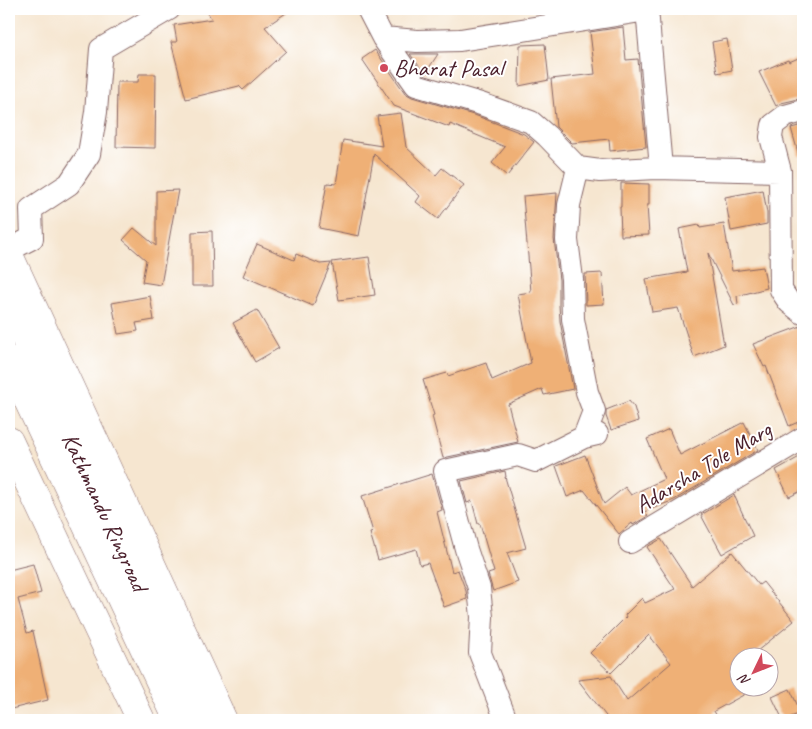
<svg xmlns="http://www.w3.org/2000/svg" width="812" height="729" font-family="Caveat,sans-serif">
<rect width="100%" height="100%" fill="#fff"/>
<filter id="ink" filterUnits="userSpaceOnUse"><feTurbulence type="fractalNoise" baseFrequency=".02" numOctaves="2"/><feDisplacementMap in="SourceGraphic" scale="10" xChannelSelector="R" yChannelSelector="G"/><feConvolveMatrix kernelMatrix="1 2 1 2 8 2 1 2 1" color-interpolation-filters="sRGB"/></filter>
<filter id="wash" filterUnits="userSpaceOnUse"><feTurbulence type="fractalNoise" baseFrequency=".0096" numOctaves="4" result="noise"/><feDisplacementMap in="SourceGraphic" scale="20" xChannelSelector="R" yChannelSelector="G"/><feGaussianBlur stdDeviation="1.12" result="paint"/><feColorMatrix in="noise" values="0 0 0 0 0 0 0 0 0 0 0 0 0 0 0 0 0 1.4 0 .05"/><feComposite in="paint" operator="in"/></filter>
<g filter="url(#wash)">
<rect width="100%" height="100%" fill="#f6e6d0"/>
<g id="blocks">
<path fill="#efb076" d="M205,9H292L265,27L286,51L243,90L239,86L186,99L171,42H177L174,25L212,19Z
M623,27L626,60L638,59L646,147L610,151L609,139L572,143L556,127L551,79L595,74L590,32Z
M727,39L732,70L717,73L712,42Z
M545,44L549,80L519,86L520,45Z
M375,50L405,93L412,97L477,116L524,134L534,142L507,176L492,163L505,147L450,124L449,127L394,106L362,59Z
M410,54H438L425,74Z
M803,56V98L781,103L776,106L759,72L788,60L789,62Z
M139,74H156L155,148L116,147L117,82H138Z
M401,113L406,147L436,175L442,168L464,185L438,219L416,202L420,196L374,154L359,236L319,228L327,183L336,184L343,140L382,146L377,116Z
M803,125V156H799L791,128Z
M621,183L649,184V205H647L649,235L621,236L620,207H621Z
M178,190L161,285L142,282L146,260L123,240L134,228L156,246V191Z
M763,190L767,213V224L731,231L725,197Z
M557,193L554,239L559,280V305L560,321L573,389L544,395L542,389L508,404L518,442L443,458L432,416L434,415L423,380L447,373L448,376L486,363L492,380L531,363L518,294L531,292L523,196Z
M724,224L732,271L763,267L767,288L737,296L738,304L734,305L708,253L724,345L694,357L678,308L652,312L646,279L687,272L679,229L699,225L700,228Z
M212,231L213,286H192V232Z
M257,244L294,260L296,254L320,264L331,263L313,306L243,276Z
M369,257L375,295L339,300L332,262Z
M602,273L604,304L586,305L585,274Z
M150,296L154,320L136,323L138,331L118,334L112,303Z
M257,310L279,348L255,362L233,323Z
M801,326H803V420L789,426L766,366L764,367L753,344Z
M629,401L634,407L638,421L611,430L606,416V410Z
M744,422L758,450L674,500L644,512L648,516L633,525L632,523L619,534L584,490L567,497L556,466L585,455L604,504L625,487L631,495L664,479L647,439L669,429L680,455Z
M803,455V490L789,497L776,470Z
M505,471L506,477H505L526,548L507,553L518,582L493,591L488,574L494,572L480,524H478L472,501L467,503L461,481Z
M432,474L442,510L437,512L452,572L458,570L466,591L467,599L444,607L428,563L420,565L416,549L378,560L370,533L373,532L362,496Z
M734,495L753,536L722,554L701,515Z
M661,539L692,586L732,552L759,585L763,582L794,621L751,656H740V686H745L749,692L714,711L719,720H609L578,680L611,676L627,701L671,663L649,635L611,673L590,653L626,617L625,615L642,598L645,603L675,589L647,547Z
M33,564L41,593L18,599L27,633L33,631L48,700L11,709L9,700V570Z
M790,689L801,713L783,720L772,697Z"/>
</g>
</g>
<g filter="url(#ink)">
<use href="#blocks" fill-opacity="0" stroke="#866565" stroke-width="1"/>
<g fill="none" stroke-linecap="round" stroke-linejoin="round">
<defs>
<path id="street" d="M368,9L383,38L416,85L481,104L531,122L547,136L578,168L600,171L656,168L780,171
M647,9L661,168
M383,38L417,41L460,40L647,10
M803,111L785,116L773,125L771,137L780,171L781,290L789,302L803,313
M578,168L569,205L567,240L572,279L573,319L587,392L594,411L584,437
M9,250L32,238L31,209L69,184L89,154L96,112L101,49L169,9
M630,542L803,438
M506,720L480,653L482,617L479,588L466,549L445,471L518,455L536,461L584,437L597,434"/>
<path id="primary" d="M9,255L223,720
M9,441L141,720"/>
<path id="highway" d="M9,304L203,720
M9,360L178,720"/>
</defs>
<use href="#street" stroke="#866565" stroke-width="24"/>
<use href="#primary" stroke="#866565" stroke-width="29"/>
<use href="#highway" stroke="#866565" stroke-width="29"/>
<use href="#street" stroke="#fff" stroke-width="22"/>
<use href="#primary" stroke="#fff" stroke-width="28"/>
<use href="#highway" stroke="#fff" stroke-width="28"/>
</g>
</g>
<circle fill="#d1495b" stroke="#fff" stroke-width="2" cx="384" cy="68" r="5"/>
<g text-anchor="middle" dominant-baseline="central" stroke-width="4" stroke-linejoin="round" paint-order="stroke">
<g font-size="24" fill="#4a1f2b" stroke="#fff" text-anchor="start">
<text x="394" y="68">Bharat Pasal</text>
</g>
<g font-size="24" fill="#4a1f2b" stroke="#fff">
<text transform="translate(703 467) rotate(-31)">Adarsha Tole Marg</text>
<text transform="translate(105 512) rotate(65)">Kathmandu Ringroad</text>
</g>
</g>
<rect width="812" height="729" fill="none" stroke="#fff" stroke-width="30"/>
<g transform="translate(754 672) rotate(227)"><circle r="24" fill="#ffffff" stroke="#b7a5aa"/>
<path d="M0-4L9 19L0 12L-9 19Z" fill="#d1495b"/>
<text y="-8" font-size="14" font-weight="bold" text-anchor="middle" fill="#4a1f2b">N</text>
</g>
</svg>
